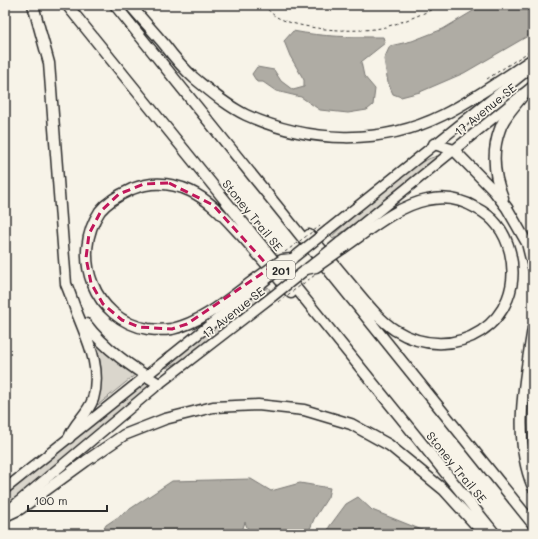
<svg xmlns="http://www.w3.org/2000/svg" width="538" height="539" font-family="Mali,sans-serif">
<rect width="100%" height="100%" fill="#f7f3e8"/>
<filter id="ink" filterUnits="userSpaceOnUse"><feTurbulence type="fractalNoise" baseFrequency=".025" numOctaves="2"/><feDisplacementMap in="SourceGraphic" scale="8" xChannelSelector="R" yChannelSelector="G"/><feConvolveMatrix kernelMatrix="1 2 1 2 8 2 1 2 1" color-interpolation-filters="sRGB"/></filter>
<g filter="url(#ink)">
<path fill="#dad6cc" stroke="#82807c" d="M437,156L438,158L378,206L333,239L331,237C351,218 371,200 392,183C406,172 419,161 437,156Z
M268,287L270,290L233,323L185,359L166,368L165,366L217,324Z
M99,345L136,374L98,405L96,403C103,384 103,365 96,346Z
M146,381L152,386L5,508V495Z"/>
<path fill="#afaca4" stroke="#7a7874" d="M483,5H533V33L464,73L420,92L401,97L393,94L388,83L384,59L390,46L412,41L443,29Z
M293,31C323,37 352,37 383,37L385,43L361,62L364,76L375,89L373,105L367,110L348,113L320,110L301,97L276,91L263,82H257L252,74L257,67L274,70L281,81L293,90L304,87V80L290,56L284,41Z
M251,479L271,491L300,483L330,488L328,497L314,519L308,534H251L249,533L245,522L241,534H101L106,525L172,481Z
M358,497L372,510L432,534H328L329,527L346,504Z"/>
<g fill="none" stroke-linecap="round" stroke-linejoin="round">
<defs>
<path id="major" d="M328,230L533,66
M339,243L533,86
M5,489L262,283
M5,513L159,384L273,296"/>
<path id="highway" d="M33,5L49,63L66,284C70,293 73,303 77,313C88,341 102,368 93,399C88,414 74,423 69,438
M67,5L495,534
M115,5L533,524
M130,5C141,18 153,31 164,44C173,56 183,68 194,78C210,91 227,106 246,115C308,143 381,146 443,115C475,99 504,78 533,59
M434,144L454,150L494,191L507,208L527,243L533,267
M503,198C494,176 491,153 500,129C504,116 516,105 524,94
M309,235C324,252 338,269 352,286C365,301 378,319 395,330C454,367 527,322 510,252C505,232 494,217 476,208C461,199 444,196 427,200C397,206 368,231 343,248
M257,278C232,296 204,322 172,329C165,330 156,330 148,329C94,320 70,256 100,211C108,201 121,194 132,189C152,181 170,182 190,191C211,201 224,217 240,234C257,253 274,273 291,293
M86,324C105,349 133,368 159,384
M533,328C525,380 512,437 533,487
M5,516L20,509L86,461L124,435L165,419L213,407L258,405L304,410L351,424L389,445L444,490L484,534"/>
</defs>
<use href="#major" stroke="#2b2b2b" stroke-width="12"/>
<use href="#highway" stroke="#2b2b2b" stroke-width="13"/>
<path stroke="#2b2b2b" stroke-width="1" stroke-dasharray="3 3" stroke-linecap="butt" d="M264,5C267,9 271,13 275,16C298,30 354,33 381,28C402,23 422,14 442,5
M487,79L533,49"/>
<use href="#major" stroke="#f7f3e8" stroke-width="9"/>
<use href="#highway" stroke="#f7f3e8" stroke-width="10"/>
<defs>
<path id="major-bridge" d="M262,283L328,230
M273,296L339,243"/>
<path id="highway-bridge" d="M306,269L316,267L343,248
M257,278L282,260L292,259"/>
</defs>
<use href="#major-bridge" stroke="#2b2b2b" stroke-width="12" stroke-linecap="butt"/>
<use href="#highway-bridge" stroke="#2b2b2b" stroke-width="13" stroke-linecap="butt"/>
<path stroke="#2b2b2b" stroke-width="1" stroke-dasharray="3 3" stroke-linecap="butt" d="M285,252L320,226
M278,302L315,275"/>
<use href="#major-bridge" stroke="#f7f3e8" stroke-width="9"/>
<use href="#highway-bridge" stroke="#f7f3e8" stroke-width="10"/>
</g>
</g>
<path fill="none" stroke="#c2185b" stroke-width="3" stroke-dasharray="8 5" stroke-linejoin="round" d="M169,183L213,205L270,268L187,324L172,329L139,327L122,320L103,304L91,283L86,258L89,234L101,211L119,194L144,184Z"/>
<g text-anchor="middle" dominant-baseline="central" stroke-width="3.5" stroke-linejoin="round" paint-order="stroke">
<rect fill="#f7f3e8" stroke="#686764" stroke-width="1" x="267" y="261" width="28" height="18" rx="3"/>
<g font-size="11" font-weight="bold" fill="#2b2b2b">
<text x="281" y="270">201</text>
</g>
<g font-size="12" fill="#2b2b2b" stroke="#f7f3e8">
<text transform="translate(485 109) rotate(-39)">17 Avenue SE</text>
<text transform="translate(253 215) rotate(51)">Stoney Trail SE</text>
<text transform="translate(233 312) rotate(-38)">17 Avenue SE</text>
<text transform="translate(457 467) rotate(51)">Stoney Trail SE</text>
</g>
</g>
<rect width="538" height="539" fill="none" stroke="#f7f3e8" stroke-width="20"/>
<rect x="10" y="10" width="518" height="519" fill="none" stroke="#2b2b2b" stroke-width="1.5" filter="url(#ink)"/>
<path d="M28 505v6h79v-6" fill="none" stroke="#2b2b2b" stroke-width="2"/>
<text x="34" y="505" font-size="12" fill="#2b2b2b" stroke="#f7f3e8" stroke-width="3" paint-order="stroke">100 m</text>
</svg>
